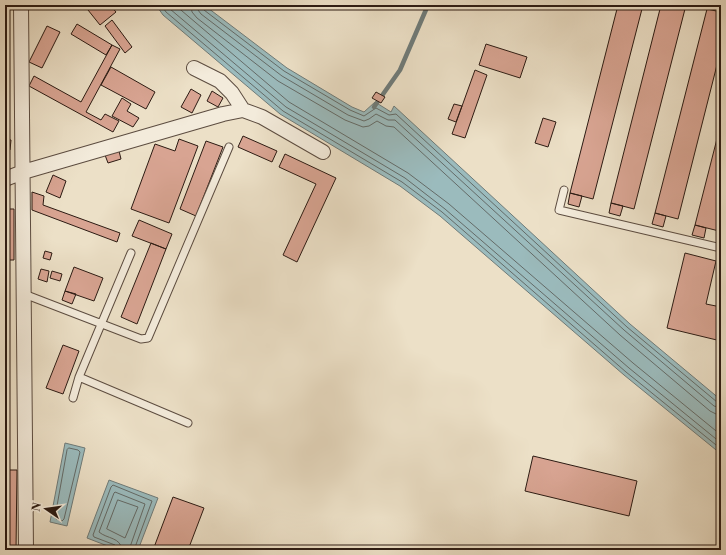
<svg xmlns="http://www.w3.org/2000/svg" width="726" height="555" font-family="'Libre Bodoni',serif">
<rect width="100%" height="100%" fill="#ece0c7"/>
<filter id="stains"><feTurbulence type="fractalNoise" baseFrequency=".005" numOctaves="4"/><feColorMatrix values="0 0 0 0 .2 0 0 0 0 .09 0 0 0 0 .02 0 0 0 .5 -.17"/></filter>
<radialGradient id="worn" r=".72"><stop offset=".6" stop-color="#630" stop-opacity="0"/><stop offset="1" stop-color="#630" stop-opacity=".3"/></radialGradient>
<path fill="#9bbbbd" stroke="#6f7b79" d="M156,5H204L287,68L352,107L364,112L375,102L391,112L394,106L630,324L721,400V454L624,375L440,216L400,186L280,114L163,15Z
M65,443L85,448L67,526L50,522Z
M109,480L158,498L138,550H118L87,538Z"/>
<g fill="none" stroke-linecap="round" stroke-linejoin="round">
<path stroke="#646b68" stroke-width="1" d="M161,5L166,12L283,111L402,182L442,212L626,372L721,449
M167,5L170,9L286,107L405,178L445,209L629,368L721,443
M175,5L289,102L408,173L449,204L633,363L721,435
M191,5L192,12L197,18L278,81L345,120L363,127L369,126L377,121L386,126L394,127L620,335L710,411L716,414H721
M197,5L198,10L201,14L282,76L348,115L364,121L369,119L376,114L388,120H395L624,330L714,406L721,408
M202,5L204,10L284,71L350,110L364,116L376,108L389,115L396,114L627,327L717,402L721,403
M69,448L78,450L80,452L64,519L62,521L56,519L55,517L67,450Z
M118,500L138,507L125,538L107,529Z
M117,550L115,545L94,537L93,535L111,487L113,485L152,501L134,550
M122,550C121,537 107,539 99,532L114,493L115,492L145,504L129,550"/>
<path stroke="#6f7b79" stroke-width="4.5" d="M374,107L400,70L428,5"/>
</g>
<path fill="#d8a492" stroke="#2c1b13" d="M93,5H110L116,12L100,25L88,10Z
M618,5H643L593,199L570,193Z
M661,5H686L634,209L611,203Z
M707,9L721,12V49L678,219L655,213Z
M112,20L132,47L125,53L105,26Z
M77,24L112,45L106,55L71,34Z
M47,26L60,32L42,68L29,62Z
M486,44L527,57L520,78L479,65Z
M112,45L120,49L86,112L101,120L105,114L119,121L113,132L29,86L34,76L81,102Z
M111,67L155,92L146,109L101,85Z
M475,70L487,75L465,138L452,134Z
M191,89L201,95L192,113L181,107Z
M212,91L223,98L218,107L207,101Z
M376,92L385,97L381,103L372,98Z
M122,98L131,104L127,111L139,118L133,127L112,116Z
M454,104L462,106L456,122L448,119Z
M543,118L556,122L548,147L535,143Z
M721,123V221L719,231L695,225Z
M243,136L277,151L272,162L238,147Z
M5,139L11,140L10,150H5Z
M179,139L198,146L169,223L131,209L155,144L175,151Z
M206,141L223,147L196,216L180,209Z
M119,151L121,159L108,163L105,155Z
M285,154L336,178L297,262L283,255L316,184L279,167Z
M53,175L66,181L60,198L46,192Z
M32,192L44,196L43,205L120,233L117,242L32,210Z
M570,193L582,196L579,207L568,204Z
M611,203L623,206L620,216L609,213Z
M6,209H14V260H6Z
M655,213L666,216L663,227L652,224Z
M139,220L172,234L166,249L132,236Z
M695,225L706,228L704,238L692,235Z
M151,243L166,249L137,324L121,317Z
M45,251L52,253L50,260L43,258Z
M685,253L716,261L706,304L721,307V341L667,328Z
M74,267L103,278L94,301L65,291Z
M41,269L49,271L47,282L38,279Z
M52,271L62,274L60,281L50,278Z
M65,291L76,294L72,304L62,300Z
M63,345L79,351L63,394L46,388Z
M533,456L637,481L629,516L525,491Z
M6,470H17L16,550H6Z
M173,497L204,508L188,550H153Z"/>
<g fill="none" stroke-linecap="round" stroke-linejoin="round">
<defs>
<path id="service" d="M564,190L559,210L721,248
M24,294L141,339L148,338L229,147
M79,377L188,423
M73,398L79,377L131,253"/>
<path id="minor" d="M21,5L26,550
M194,68L220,81L232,93L243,110
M5,179L23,172L223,114L243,110L262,117L323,152"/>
</defs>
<use href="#service" stroke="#5c4c40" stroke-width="9"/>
<use href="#minor" stroke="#5c4c40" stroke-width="16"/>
<use href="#service" stroke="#f3ebdb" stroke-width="7"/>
<use href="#minor" stroke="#f3ebdb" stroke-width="14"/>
</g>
<rect width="726" height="555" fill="none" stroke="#ece0c7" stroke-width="20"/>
<rect x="6" y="6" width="714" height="543" fill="none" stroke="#2c1b13" stroke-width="2"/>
<rect x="10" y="10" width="706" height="535" fill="none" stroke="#2c1b13"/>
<g transform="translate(46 509) rotate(283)" stroke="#f3ebdb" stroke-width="3" paint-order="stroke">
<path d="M0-3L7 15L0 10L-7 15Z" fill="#2c1b13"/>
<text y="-6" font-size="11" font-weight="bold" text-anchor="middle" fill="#2c1b13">N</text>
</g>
<rect width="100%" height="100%" filter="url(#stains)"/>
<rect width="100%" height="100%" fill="url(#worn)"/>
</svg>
